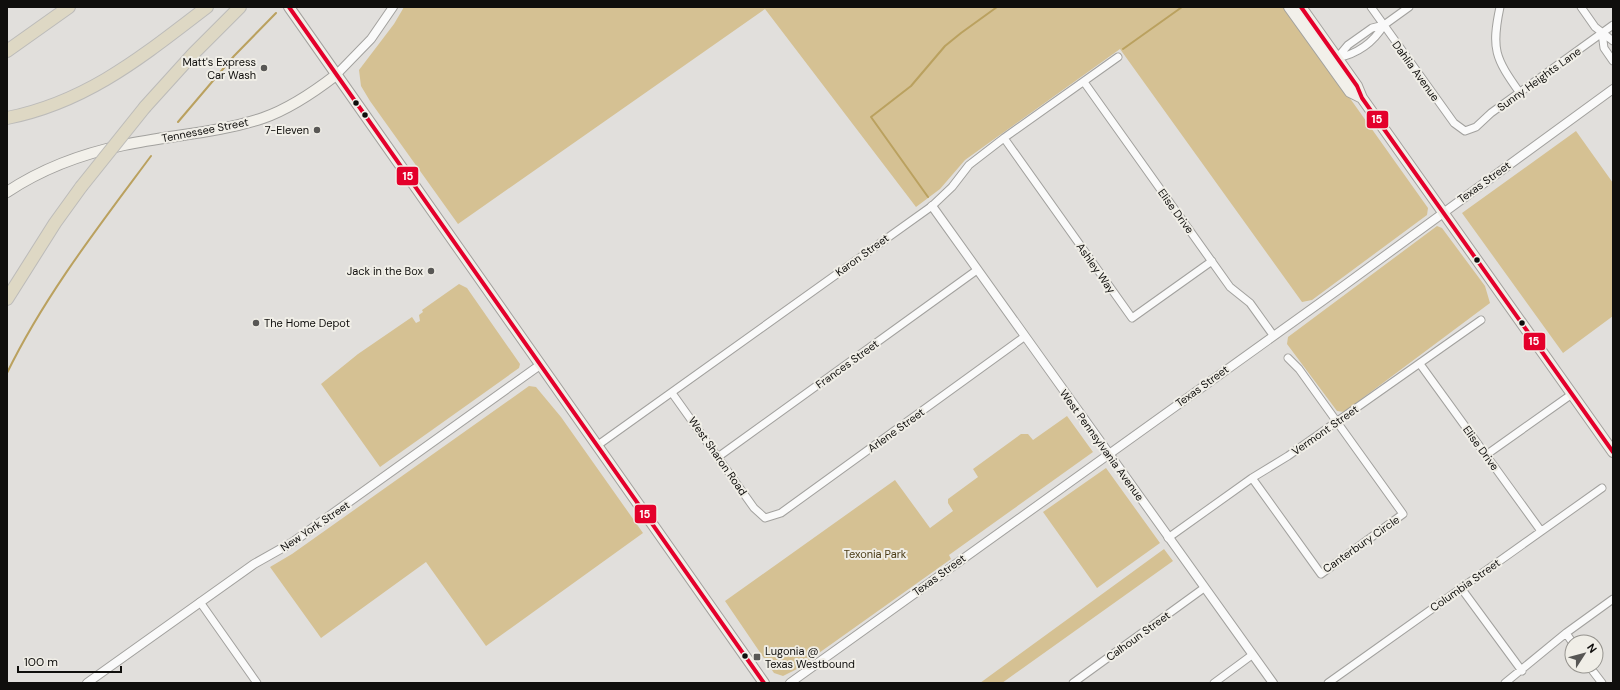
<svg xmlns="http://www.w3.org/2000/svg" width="1620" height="690" font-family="'DM Sans',sans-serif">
<rect width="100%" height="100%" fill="#e1dfdc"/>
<path fill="#d5c193" d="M404,7H1285L1428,208L1427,215L1312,300L1302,302L1120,49L965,160L940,189L916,207L765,9L458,224L370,101L361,86L359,70L394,24Z
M1576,131L1613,183V316L1563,353L1462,213Z
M1437,226L1442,228L1485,286L1490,303L1344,412L1337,411L1287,344L1288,337Z
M459,284L467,288L520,364L519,368L380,467L321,384L358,354L412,317L416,323L420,321L419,315L423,312L422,310Z
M529,386L536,387L561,417L643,533L486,646L426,562L321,638L270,567L292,554Z
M1067,416L1093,452L949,555L951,559L795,670L783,676L774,673L725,601L895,480L930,528L953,511L948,503V499L978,477L973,469L1021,434H1028L1033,440Z
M1106,468L1160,543L1097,588L1043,512Z
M1164,549L1173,561L1002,683H980Z"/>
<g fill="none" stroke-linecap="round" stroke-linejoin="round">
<path stroke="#baa15f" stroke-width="2" d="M1123,49L1182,7
M178,122L234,56L276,13
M928,197L871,117L911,86L945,46L961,33L997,7
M7,373C45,295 99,226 151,156"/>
<defs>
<path id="minor" d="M1371,7L1454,123L1465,131L1476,127L1491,113L1613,25
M1500,7C1491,49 1495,58 1520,93
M1581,7L1595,27L1613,41
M1602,33L1604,48L1613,61
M1337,58L1348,45L1372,28L1384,25L1409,7
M1337,58C1357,54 1373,43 1384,25
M1084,82L1230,287L1250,303L1273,335
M1004,138L1132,318L1212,261
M1420,364L1541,531
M672,393L754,508L765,518L781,513L1024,337
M598,445L932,206L952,187L969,165L1004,138L1118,57
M1486,455L1572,394
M718,457L977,270
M1252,478L1321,574L1403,514L1299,369L1288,358
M1168,538L1252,478L1288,456L1481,320
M1461,588L1522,671
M200,602L257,683
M1566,633L1572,642
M1589,666L1602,683
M1073,683L1204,588
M1214,683L1252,655
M1328,683L1602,488
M1505,683L1566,633L1613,599"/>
<path id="tertiary" d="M336,75L371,39L393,7
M932,206L1273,683
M87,683L254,564L293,542L540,365
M790,683L1342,287L1613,89"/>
<path id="secondary" d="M289,7L764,683
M1289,7L1350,92L1362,98
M1301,7L1357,86L1362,98L1613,452
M7,192C43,168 81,154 124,145C171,135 218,133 263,118C289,109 314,92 336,75"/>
<path id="motorway" d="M7,51L69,7
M145,107L193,54L240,7
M7,118C88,102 144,55 207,7
M7,299L55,223L81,187"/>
</defs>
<use href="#minor" stroke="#a2a19e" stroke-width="9"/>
<use href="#tertiary" stroke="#a2a19e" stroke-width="10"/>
<use href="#secondary" stroke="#a2a19e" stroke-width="12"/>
<use href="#motorway" stroke="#bcbbb9" stroke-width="14"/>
<use href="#minor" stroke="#fafafa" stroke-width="7"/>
<use href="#tertiary" stroke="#fafafa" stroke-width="8"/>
<use href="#secondary" stroke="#f2f0ea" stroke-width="10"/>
<use href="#motorway" stroke="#ded8c4" stroke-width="12"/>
<defs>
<path id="motorway-bridge" d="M81,187L145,107"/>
</defs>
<use href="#motorway-bridge" stroke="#bcbbb9" stroke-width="14" stroke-linecap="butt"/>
<use href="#motorway-bridge" stroke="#ded8c4" stroke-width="12"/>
<defs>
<path id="bus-1" d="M289,7L764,683
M1301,7L1357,86L1362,98L1613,452"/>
</defs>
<use href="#bus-1" stroke="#f0eee7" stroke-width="7"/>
<use href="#bus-1" stroke="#e4002b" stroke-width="4"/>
</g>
<g fill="#585755" stroke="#f0eee7" stroke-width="1.5">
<circle cx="264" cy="68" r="4"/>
<circle cx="317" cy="130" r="4"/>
<circle cx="431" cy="271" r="4"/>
<circle cx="256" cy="323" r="4"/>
<rect x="753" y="653" width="8" height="8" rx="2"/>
</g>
<g fill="#0f0e0c" stroke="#f0eee7" stroke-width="1.5">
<circle cx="356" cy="103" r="3.5"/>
<circle cx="365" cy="115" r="3.5"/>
<circle cx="1477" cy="260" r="3.5"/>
<circle cx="1522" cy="323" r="3.5"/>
<circle cx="745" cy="656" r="3.5"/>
</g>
<g text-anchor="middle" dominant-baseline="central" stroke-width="4" stroke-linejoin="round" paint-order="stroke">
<g font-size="11" fill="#0f0e0c" stroke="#f0eee7" text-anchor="end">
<text x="256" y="62">Matt's Express<tspan x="256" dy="13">Car Wash</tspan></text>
<text x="309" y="130">7-Eleven</text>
<text x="423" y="271">Jack in the Box</text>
<text x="264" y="323" text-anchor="start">The Home Depot</text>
<text x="765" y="651" text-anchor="start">Lugonia @<tspan x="765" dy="13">Texas Westbound</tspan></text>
</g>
<g font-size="11" fill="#0f0e0c" stroke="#f0eee7">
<text transform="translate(1416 71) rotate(54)">Dahlia Avenue</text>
<text transform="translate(1539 79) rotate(-36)">Sunny Heights Lane</text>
<text transform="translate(205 130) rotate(-11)">Tennessee Street</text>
<text transform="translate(1484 182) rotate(-36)">Texas Street</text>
<text transform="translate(1176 211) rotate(54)">Elise Drive</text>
<text transform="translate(862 255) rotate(-36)">Karon Street</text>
<text transform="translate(1096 268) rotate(55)">Ashley Way</text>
<text transform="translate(847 364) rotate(-36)">Frances Street</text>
<text transform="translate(1202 386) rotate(-36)">Texas Street</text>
<text transform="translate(896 430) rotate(-36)">Arlene Street</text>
<text transform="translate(1325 430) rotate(-35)">Vermont Street</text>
<text transform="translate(1102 445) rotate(54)">West Pennsylvania Avenue</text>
<text transform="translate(1481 448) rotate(54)">Elise Drive</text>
<text transform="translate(718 456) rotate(55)">West Sharon Road</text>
<text transform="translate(315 526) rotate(-34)">New York Street</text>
<text transform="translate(1361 544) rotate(-35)">Canterbury Circle</text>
<text transform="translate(939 575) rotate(-36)">Texas Street</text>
<text transform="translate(1465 585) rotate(-35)">Columbia Street</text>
<text transform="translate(1138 636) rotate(-36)">Calhoun Street</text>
</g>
<g font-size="11" fill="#4a3b15" stroke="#f0eee7">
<text x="875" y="554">Texonia Park</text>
</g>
</g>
<g stroke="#f0eee7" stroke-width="1.5">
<rect x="1366" y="110" width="23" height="19" rx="4" fill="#e4002b"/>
<rect x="396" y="166" width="23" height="20" rx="4" fill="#e4002b"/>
<rect x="1523" y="332" width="23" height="19" rx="4" fill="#e4002b"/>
<rect x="634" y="504" width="23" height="20" rx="4" fill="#e4002b"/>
</g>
<g font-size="11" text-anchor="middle" font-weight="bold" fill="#fff">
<text x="1377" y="123">15</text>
<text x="408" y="180">15</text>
<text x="1534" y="345">15</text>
<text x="645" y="518">15</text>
</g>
<rect width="1620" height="690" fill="none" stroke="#0f0e0c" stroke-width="16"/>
<g transform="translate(1584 654) rotate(54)"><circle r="19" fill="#f0eee7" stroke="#96948f"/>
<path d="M0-3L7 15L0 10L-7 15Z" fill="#585755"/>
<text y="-6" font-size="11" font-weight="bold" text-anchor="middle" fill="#0f0e0c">N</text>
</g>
<path d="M18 666v6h103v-6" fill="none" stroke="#0f0e0c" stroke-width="2"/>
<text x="24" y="666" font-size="12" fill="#0f0e0c" stroke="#f0eee7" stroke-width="3" paint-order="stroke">100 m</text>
</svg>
